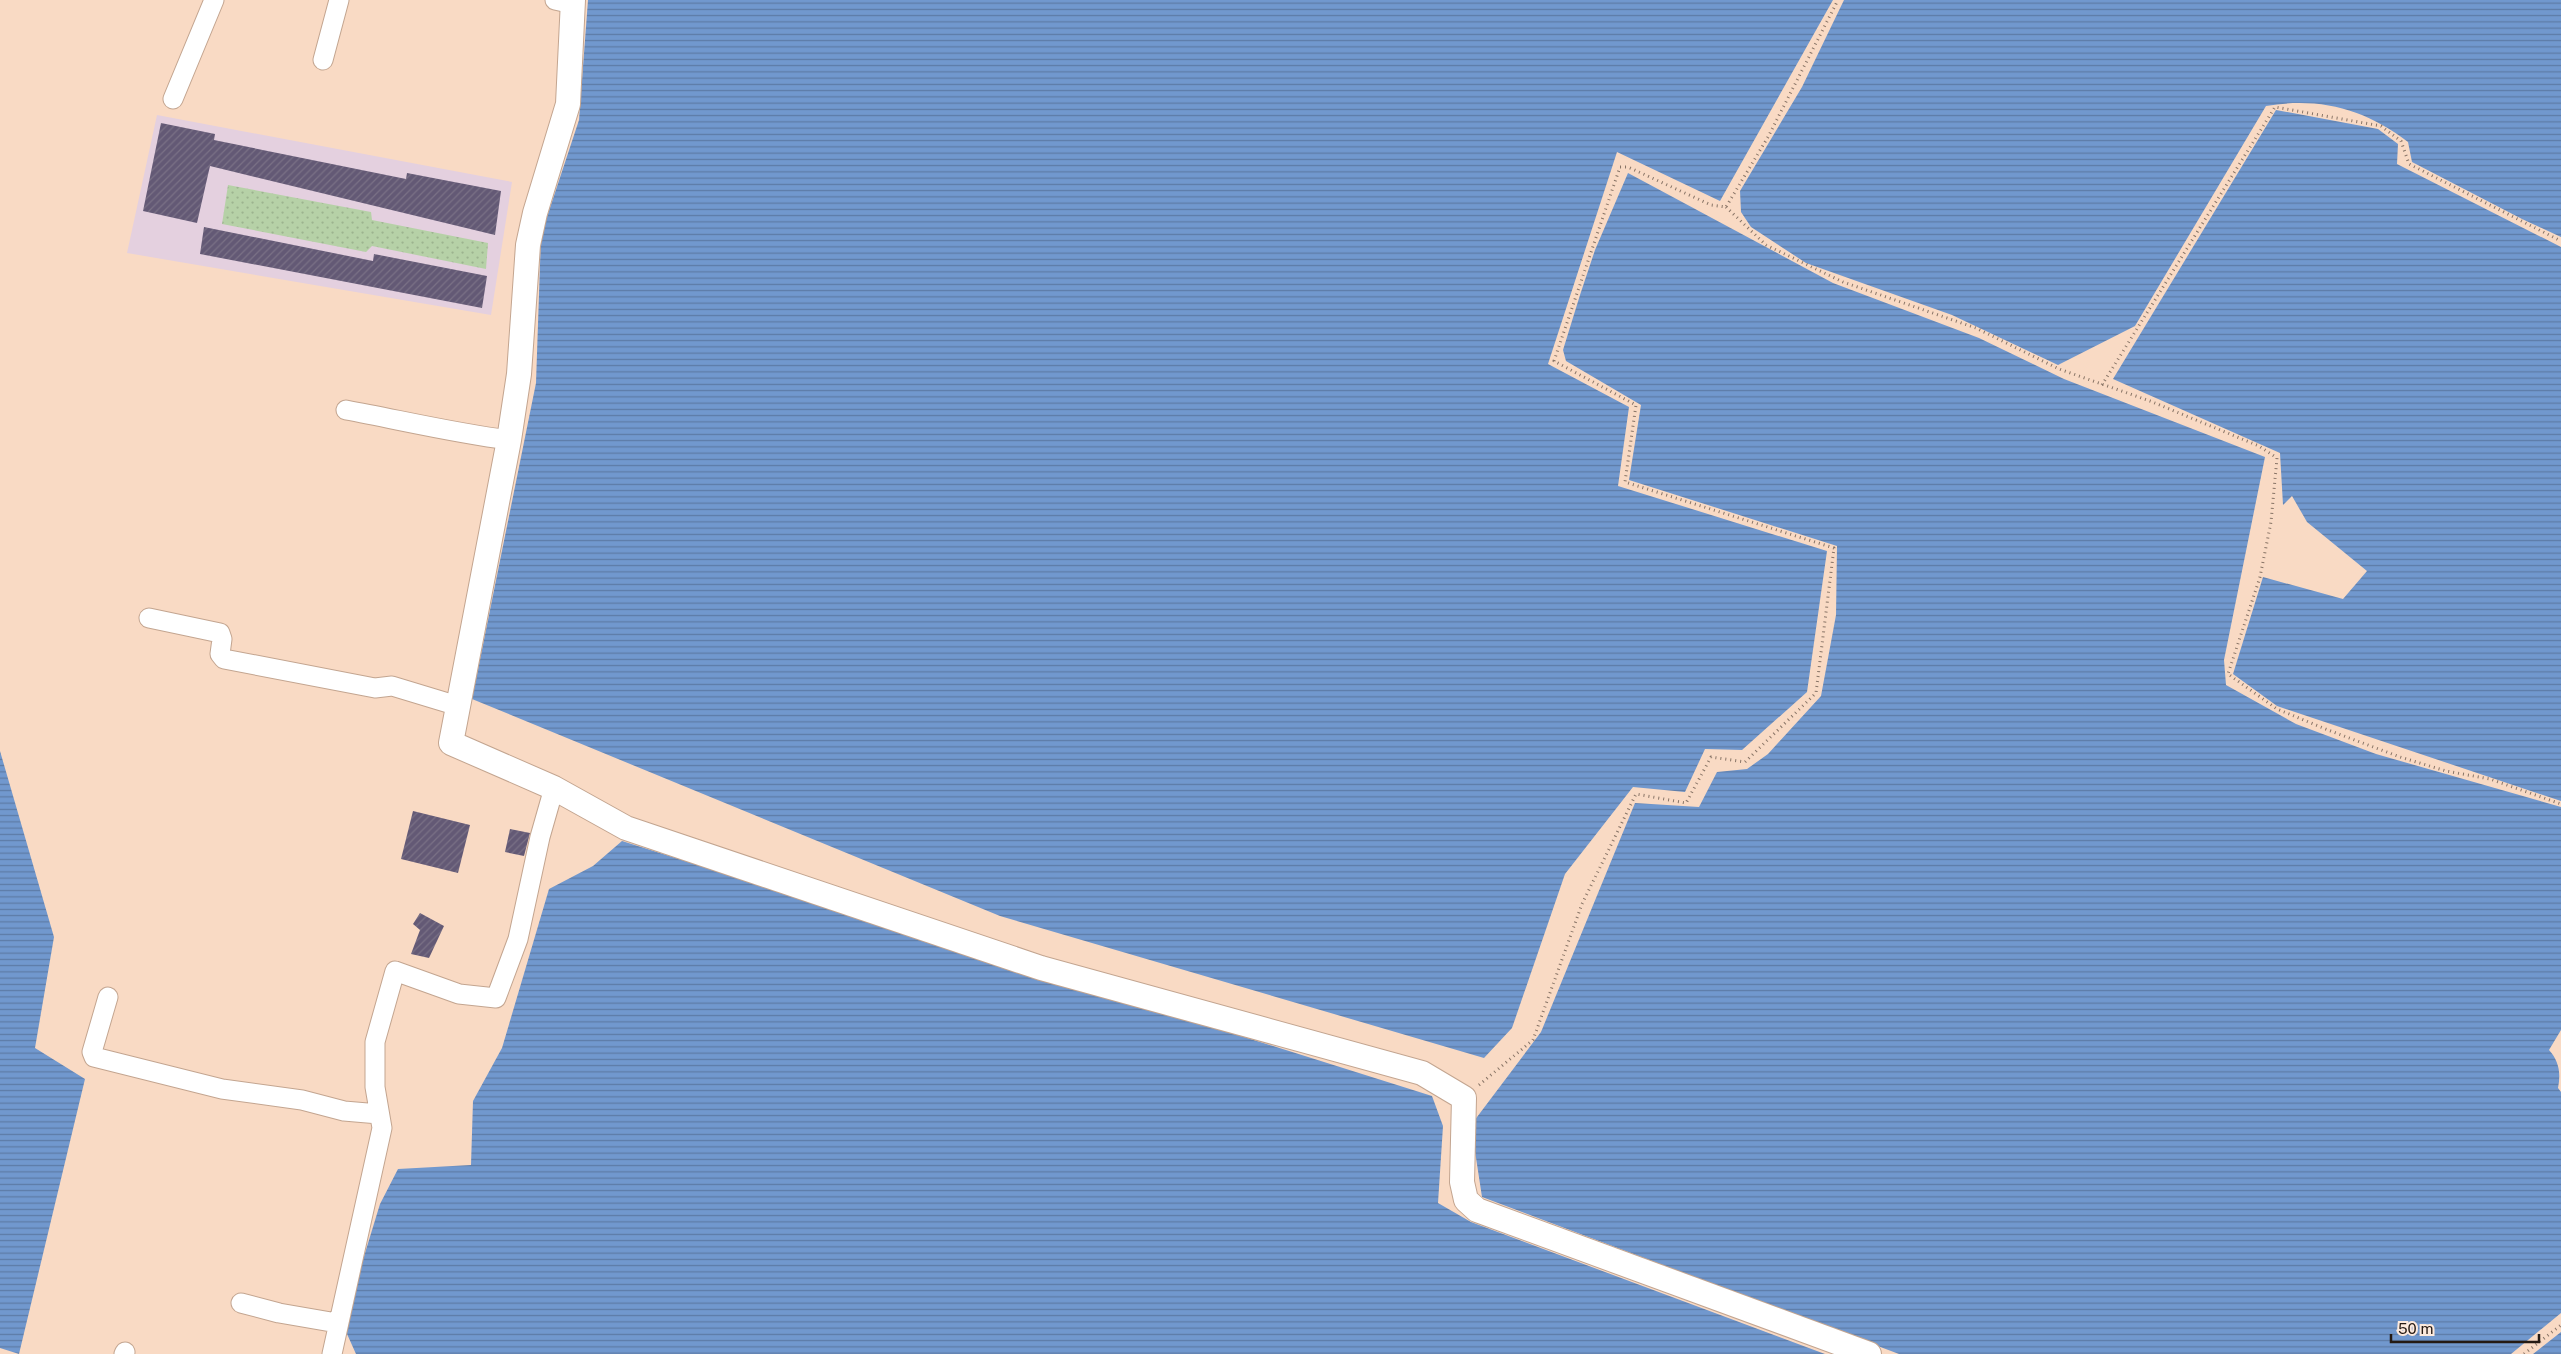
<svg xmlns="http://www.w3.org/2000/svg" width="2561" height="1354" font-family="'Public Sans',sans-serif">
<defs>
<pattern id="park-dots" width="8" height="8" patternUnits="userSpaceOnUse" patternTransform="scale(1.25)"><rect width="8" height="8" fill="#b6d1a7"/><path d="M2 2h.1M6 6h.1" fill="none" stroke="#9cb38f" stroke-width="1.8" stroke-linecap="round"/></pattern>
<pattern id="water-rules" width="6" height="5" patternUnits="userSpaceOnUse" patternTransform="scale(1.25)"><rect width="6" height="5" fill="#7198ce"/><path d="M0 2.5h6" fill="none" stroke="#5d7ba6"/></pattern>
<pattern id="building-hatch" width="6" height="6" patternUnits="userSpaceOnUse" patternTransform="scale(1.25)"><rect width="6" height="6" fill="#635975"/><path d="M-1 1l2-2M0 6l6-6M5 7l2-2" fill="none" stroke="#7a7186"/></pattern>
</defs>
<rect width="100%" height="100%" fill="#f9dac4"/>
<path fill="#e4d0df" d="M157,115L512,182L491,315L127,253Z"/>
<path fill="url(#park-dots)" d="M228,185L371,212L372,220L488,243L486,269L372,246L366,252L222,224Z"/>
<path fill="url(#water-rules)" d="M588,0H1833L1720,201L1617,152L1548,364L1629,407L1618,486L1827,551L1807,692L1742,750L1705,749L1685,792L1633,787L1565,874L1512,1028L1484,1058L1000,916L472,699L536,383L541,235L579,120Z
M1844,0H2561V237L2522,219L2412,162L2408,142C2365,109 2320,97 2266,106L2135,326L2058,365L1952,315L1806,263L1751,227L1741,212L1740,191L1802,87Z
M2276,110L2378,129L2398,144L2397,164L2561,247V801L2277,706L2233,674L2263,577L2343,599L2367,571L2307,522L2292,496L2283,505L2280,453L2113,379Z
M1628,173L1833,283L1979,338L2064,379L2265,457L2224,660L2226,685L2296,724L2376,754L2561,807V1030L2549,1050C2559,1061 2561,1073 2558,1088L2561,1092V1313L2511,1354H1899L1482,1197L1471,1125L1541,1032L1635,803L1699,807L1717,772L1747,769L1768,754L1821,696L1836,615L1837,546L1629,480L1641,405L1566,361L1563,350L1580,295L1595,250Z
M0,751L54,937L35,1048L85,1079L19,1354L0,1348Z
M622,841L1432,1096L1443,1126L1438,1203L1471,1222L1825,1354H356L343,1325L380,1204L398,1169L471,1165L473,1101L502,1048L549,889L593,866Z
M2561,1332V1354H2533Z"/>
<path fill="url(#building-hatch)" d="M161,123L215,134L214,140L406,179L407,173L501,191L495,235L210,166L197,223L143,211Z
M204,227L373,261L374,254L487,276L482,308L200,254Z
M413,811L470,825L458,873L401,859Z
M510,829L530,833L524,856L505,852Z
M420,913L444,926L429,958L411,954L420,930L413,924Z"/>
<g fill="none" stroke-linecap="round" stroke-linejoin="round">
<defs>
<path id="minor" d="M555,0L573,4
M323,60L339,0
M173,99L214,0
M346,410C400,420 454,433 509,440
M149,618L220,633L222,639L220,654L224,659L375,688L392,686L458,706
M108,997L92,1052L94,1057L222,1089L302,1100L344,1111L379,1114
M241,1303L279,1313L337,1323
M124,1354L125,1352
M332,1354L382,1128L375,1087V1042L395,971L459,994L496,998L518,939L540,837L554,788"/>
<path id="tertiary" d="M573,0L568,104L535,213L528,245L519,374L509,440L451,743L554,788L626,828L1041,968L1422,1073L1464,1098L1462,1182L1466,1200L1477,1210L1869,1354"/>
</defs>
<use href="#minor" stroke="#c3a590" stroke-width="21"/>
<use href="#tertiary" stroke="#c3a590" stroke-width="26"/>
<path stroke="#887466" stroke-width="3" stroke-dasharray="1 4" stroke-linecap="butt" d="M1726,207L1766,245L1843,282L1976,328L2059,369L2150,401L2259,446L2277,458L2271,522L2260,577L2228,674L2277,709L2328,730L2400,757L2446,771L2490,779L2561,804
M2102,385L2275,107L2381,126L2401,141L2409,164L2561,241
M1479,1085L1533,1040L1582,904L1636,794L1686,803L1711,757L1745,762L1816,693L1834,548L1625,482L1636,405L1554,361L1620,167H1628L1711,205L1726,207L1768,137L1838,0
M2524,1354L2561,1325"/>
<use href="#minor" stroke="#fff" stroke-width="19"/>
<use href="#tertiary" stroke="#fff" stroke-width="24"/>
</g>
<path d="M2391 1334v8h148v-8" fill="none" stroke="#251a13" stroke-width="2.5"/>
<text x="2398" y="1334" font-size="15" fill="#251a13" stroke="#fdeadd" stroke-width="4" paint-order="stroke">50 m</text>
</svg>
